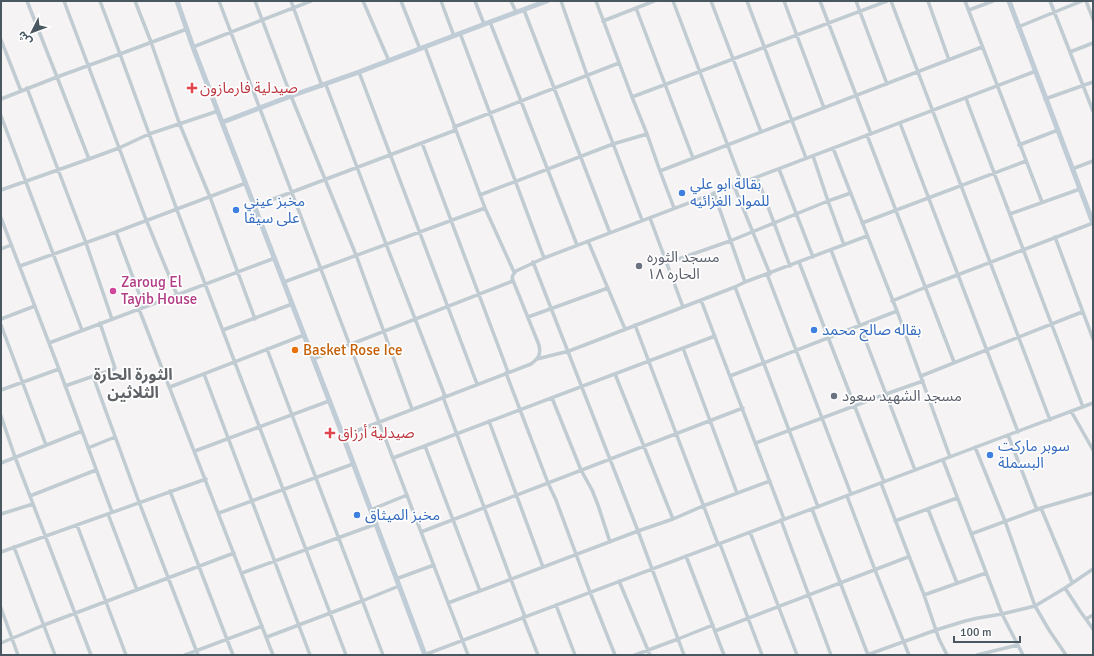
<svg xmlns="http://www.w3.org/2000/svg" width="1094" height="656" font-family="Signika,'Noto Sans Arabic',sans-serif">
<rect width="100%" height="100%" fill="#f5f3f3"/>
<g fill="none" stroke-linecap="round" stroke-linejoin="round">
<path stroke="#c0cbd2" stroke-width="3.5" d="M27,1L57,77L89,159
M64,1L145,217L177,295
M100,1L120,54L177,210L346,655
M135,1L151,42L180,125L210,197L255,319
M219,1L379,422L468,655
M255,1L291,96L356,255L412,409
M291,1L322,86
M363,1L389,61
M401,1L420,49
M441,1L454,36
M475,1L484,24
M511,1L516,12
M561,1L587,75L642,220
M596,1L632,97L647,134L660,171L674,208
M673,1L742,183
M711,1L761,132
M747,1L806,158
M784,1L824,108
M820,1L871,134
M856,1L887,84
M891,1L1050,420
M928,1L949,60
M965,1L1042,202
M1050,1L1093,111
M1086,1L1093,19
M636,8L693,158
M524,10L610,233
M969,10L993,1
M603,21L654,1
M490,22L521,101L577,245
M1018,27L1082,1
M460,33L544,258
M1,40L21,91
M193,47L311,1
M425,47L485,208L514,272
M1070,52L1093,43
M359,72L477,384
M326,85L386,244L445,396
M27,88L86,243L112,319
M632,97L887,1
M966,98L968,104L1083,407
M1,99L57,77L120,54L187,29
M1045,99L1093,82
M1,116L82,330
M900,123L1018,432
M454,127L619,63
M867,135L954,362
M422,143L508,372
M1019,145L1058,130
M833,148L897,311L950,457
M813,156L828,201L844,245
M779,169L813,257
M1072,169L1093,161
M660,171L982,47
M757,177L790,266
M734,186L770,274
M1,190L89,159L119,148L149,134L218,111
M714,193L745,282
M480,195L613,144L647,134
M255,206L456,130
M1010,214L1080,189
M1,218L59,369L112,512
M650,218L683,307
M862,223L1026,161
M116,232L144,307
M1055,237L1093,339
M588,241L625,329
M1,249L11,245
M831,250L915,470
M533,262L638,531L684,655
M799,262L884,482
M667,263L730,241L828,201L851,193
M20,266L116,232L246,183
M767,274L851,494
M284,282L485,208
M735,287L818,507
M701,300L784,519
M892,301L926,287L1093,223
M139,309L273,655
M528,317L608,288
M1,319L35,306
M1,325L46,445
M635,325L718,544
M223,330L292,304
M49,343L275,258
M683,348L737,493
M267,349L383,655
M313,359L513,281
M537,359L569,351L735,287L745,282L867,236
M506,373L548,483L556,500L590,592L615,655
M204,374L310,655
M615,374L673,519
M93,376L139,502L198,655
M730,376L897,311
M921,376L1082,312
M65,386L114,369L115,368L100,323
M170,387L304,335
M1,390L59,369
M443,397L525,617
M552,398L581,470L592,490L598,505L610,542
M1071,411L1093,450
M1,416L15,457L91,655
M489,421L543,567
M1008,435L1037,510
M343,436L531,364C539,358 541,354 539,345L512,278L513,275L516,271L544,258L1036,71
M756,443L886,394L923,381
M425,446L480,591
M975,447L1005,521L1035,606L1049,630L1066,655
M88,448L115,437
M195,451L329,401
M393,458L715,336
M943,460L1002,614L1023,655
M1,463L82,431
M881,483L924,595L939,639L947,655
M170,491L233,655
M30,496L96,470
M847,496L875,570L909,655
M1041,508L1072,582
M812,509L868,655
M928,509L957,583
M370,510L407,495
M219,513L353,464
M1,514L33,504
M108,514L137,590
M781,520L831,655
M895,521L957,498
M77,525L126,655
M421,532L743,408
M750,532L797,655
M971,534L1041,508L1093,493
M720,544L762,655
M14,547L55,655
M1,552L206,479
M686,556L724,655
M242,573L376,524
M396,579L434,565
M619,581L650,655
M1065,588L1080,611L1093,629
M924,595L986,573
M448,603L638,531L673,519L703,506L770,481
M556,605L575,655
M1,608L18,655
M523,617L538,655
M1086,619L1093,615
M715,631L908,557
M267,637L362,601L399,586
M1,643L44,625L234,553
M185,655L262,626
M424,655L1093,403
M635,655L678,639L713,625
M867,655L936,630L965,621L978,618L1002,614L1035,606L1065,588L1093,569
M977,655L1018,645"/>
<path stroke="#c0ccd6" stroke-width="5" d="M177,1L193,47L343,436L425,655
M1009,1L1093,223
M223,122L291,96L359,72L490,22L547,1"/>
</g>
<g fill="#e0444e" stroke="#fff" stroke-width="1.5">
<path d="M190 82h4v4h4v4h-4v4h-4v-4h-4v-4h4z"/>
<path d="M328 427h4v4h4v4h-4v4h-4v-4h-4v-4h4z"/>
</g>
<g fill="#3f7fe0" stroke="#fff" stroke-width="1.5">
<circle cx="682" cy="193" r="4"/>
<circle cx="236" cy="210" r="4"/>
<circle cx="814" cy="330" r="4"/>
<circle cx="990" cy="455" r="4"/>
<circle cx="357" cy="515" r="4"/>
</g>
<g fill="#6b7280" stroke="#fff" stroke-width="1.5">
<circle cx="639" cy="266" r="4"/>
<circle cx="834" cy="396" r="4"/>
</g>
<circle fill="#d1479c" stroke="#fff" stroke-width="1.5" cx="113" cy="291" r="4"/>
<circle fill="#e8710a" stroke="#fff" stroke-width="1.5" cx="295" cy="350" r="4"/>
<g text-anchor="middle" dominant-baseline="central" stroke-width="3.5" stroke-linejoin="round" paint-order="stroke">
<g font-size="15" fill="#be3a42" stroke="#fff" text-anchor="start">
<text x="200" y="88">صيدلية فارمازون</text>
<text x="338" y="433">صيدلية أرزاق</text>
</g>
<g font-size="15" fill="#366cbe" stroke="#fff" text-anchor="start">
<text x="690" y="184">بقالة ابو علي<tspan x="690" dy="17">للمواد الغزائيه</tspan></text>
<text x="244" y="201">مخبز عيني<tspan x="244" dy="17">على سيقا</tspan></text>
<text x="822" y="330">بقاله صالح محمد</text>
<text x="998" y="446">سوبر ماركت<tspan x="998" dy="17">البسملة</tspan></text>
<text x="365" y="515">مخبز الميثاق</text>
</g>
<g font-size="15" fill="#5b616d" stroke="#fff" text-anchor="start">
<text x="647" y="257">مسجد الثوره<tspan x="647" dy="17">الحاره ١٨</tspan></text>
<text x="842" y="396">مسجد الشهيد سعود</text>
</g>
<g font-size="15" fill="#b23c85" stroke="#fff" text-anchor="start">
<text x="121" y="282">Zaroug El<tspan x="121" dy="17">Tayib House</tspan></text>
</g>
<g font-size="15" fill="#c56008" stroke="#fff" text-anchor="start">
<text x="303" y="350">Basket Rose Ice</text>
</g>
<g font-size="16" font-weight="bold" fill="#5f6368" stroke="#fff">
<text x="133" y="375">الثورة الحارة<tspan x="133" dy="18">الثلاثين</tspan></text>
</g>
</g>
<rect width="1094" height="656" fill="none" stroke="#495761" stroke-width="4"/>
<g transform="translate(32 32) rotate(228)" stroke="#ffffff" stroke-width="3" paint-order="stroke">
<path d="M0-3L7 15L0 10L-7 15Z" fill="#495761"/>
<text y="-6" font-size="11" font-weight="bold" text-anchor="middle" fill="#495761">ش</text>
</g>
<path d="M954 636v6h66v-6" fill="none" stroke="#495761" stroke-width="2"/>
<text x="960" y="636" font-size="12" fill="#495761" stroke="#ffffff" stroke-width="3" paint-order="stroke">100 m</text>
</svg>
